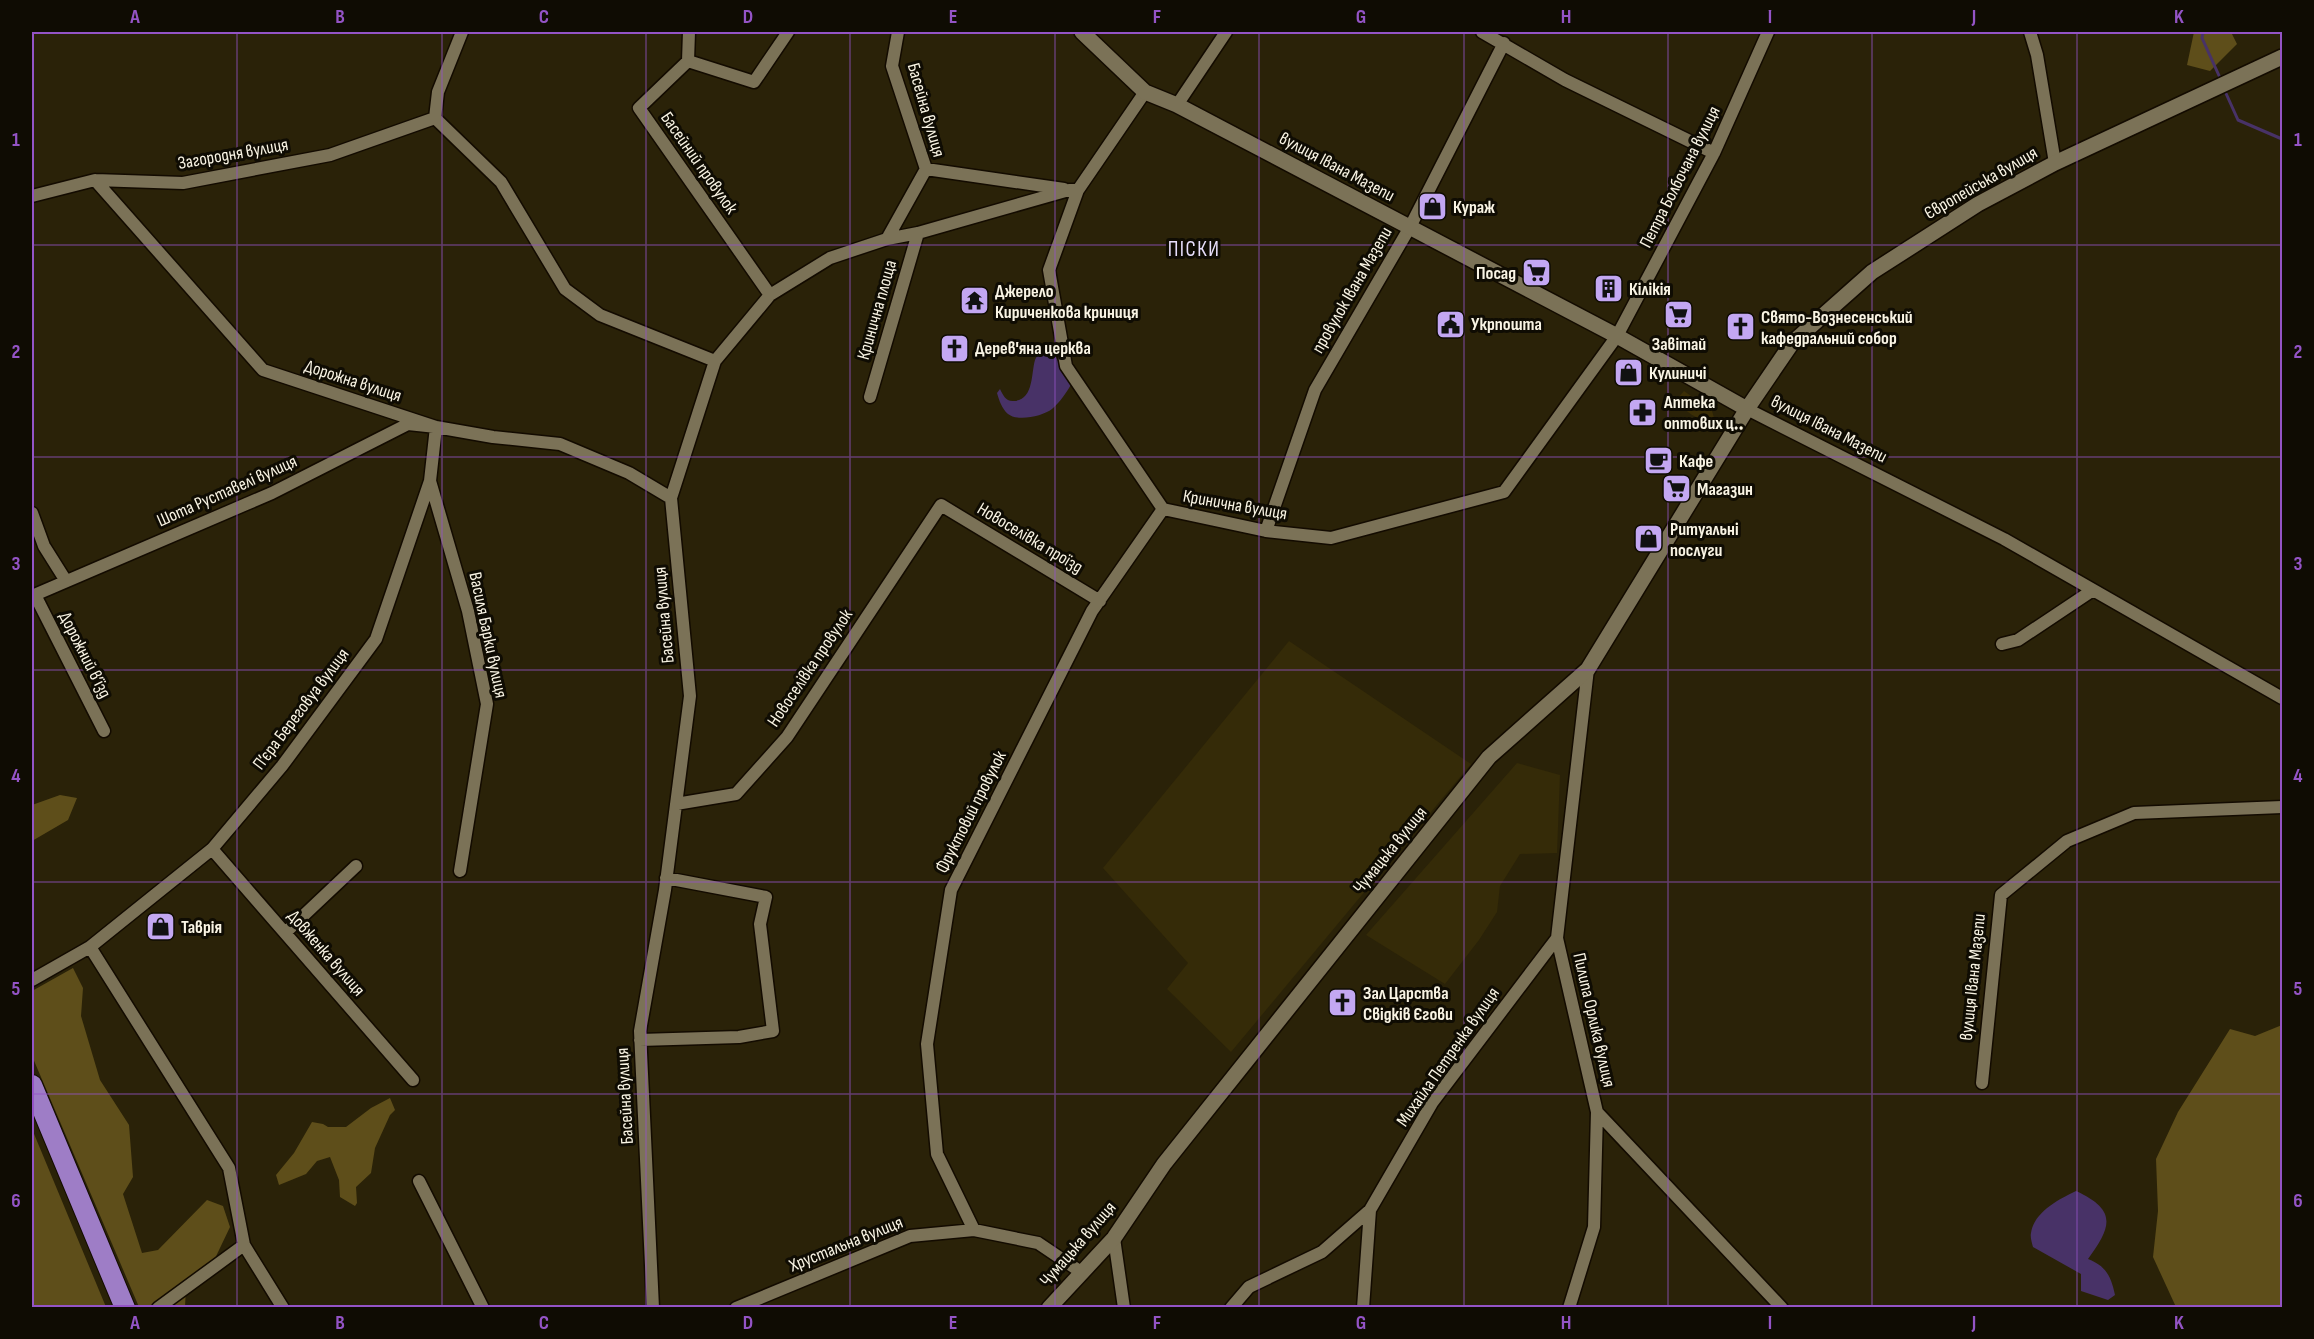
<svg xmlns="http://www.w3.org/2000/svg" width="2314" height="1339" font-family="'Sofia Sans Condensed',sans-serif">
<rect width="100%" height="100%" fill="#2a2208"/>
<path fill="#352b08" d="M1289,641L1471,764L1231,1052L1167,989L1188,963L1103,868Z
M1517,763L1560,775L1557,853L1520,854L1500,886L1497,912L1479,940L1445,984L1366,935Z"/>
<path fill="#3b2e06" d="M1684,391L1712,411L1715,421L1713,423C1702,422 1679,410 1678,398Z"/>
<path fill="#5e4e1a" d="M2194,32H2231L2237,44L2210,71L2187,65Z
M60,795L77,798L68,820L32,841V805Z
M73,968L83,988L81,1016L100,1080L129,1125L133,1177L123,1194L142,1253L158,1250L207,1200L223,1206L230,1227L209,1271L186,1287L185,1307H139L32,1056V991Z
M2282,1025V1307H2176L2153,1257L2158,1211L2156,1159L2178,1112L2230,1029L2255,1036Z
M390,1098L395,1110L390,1115L375,1148L371,1173L356,1187L357,1203L355,1206L340,1197L339,1180L330,1157L317,1161L306,1174L279,1185L276,1175L294,1153L312,1122L323,1124L328,1127H346L371,1108Z
M32,1129L106,1307H32Z"/>
<path fill="#483267" d="M1042,353H1053L1072,383C1066,393 1061,401 1052,409C1043,416 1018,422 1008,414C1002,409 999,400 997,393L1000,389C1003,395 1006,402 1014,401C1034,400 1031,373 1035,360C1037,355 1038,356 1042,353Z
M2076,1191C2117,1210 2112,1226 2088,1259C2106,1266 2111,1276 2115,1295L2108,1300L2081,1291V1274L2033,1247C2032,1243 2030,1237 2031,1233C2034,1212 2059,1199 2076,1191Z"/>
<g fill="none" stroke-linecap="round" stroke-linejoin="round">
<path stroke="#483267" stroke-width="3" d="M2203,32L2202,38L2221,80
M2224,89L2238,120L2282,139"/>
<defs>
<path id="minor" d="M462,32L438,92L435,118L501,182L565,289L600,315L715,361
M689,32L688,61L639,108L770,295
M1482,32L1565,80L1714,153
M2030,32L2037,55L2055,163
M688,61L754,82L788,32
M1145,92L1078,190L1049,270L1066,366L1163,509L1266,531L1331,538L1504,492L1617,336L1714,153L1768,32
M1177,105L1226,32
M926,169L1064,189
M95,180L263,370L436,427L493,437L560,444L629,473L671,498
M32,196L95,180L183,183L330,155L435,118
M887,239L918,233L1069,190H1078
M870,397L918,233
M1747,409L2004,539L2282,698
M430,481L468,611L487,704L460,871
M32,513L44,546L66,581
M1266,531L1315,390L1410,227L1504,43
M35,595L104,731
M32,596L272,493L408,424L436,427L430,481L376,639L282,766L212,849L90,947L32,980
M2002,644L2018,640L2093,590
M1588,669L1557,938L1597,1112L1782,1308
M676,804L736,794L787,737L941,505L1100,601
M212,849L413,1080
M285,933L356,866
M90,947L229,1168L244,1245L283,1308
M640,1040L739,1037L773,1031L760,924L766,897L666,878
M1982,1083L2001,895L2067,841L2134,813L2282,807
M419,1181L483,1308
M974,1230L937,1154L927,1044L951,890L1092,611L1163,509
M1114,1238L1124,1308
M158,1308L244,1245
M653,1308L640,1031L665,890L690,696L671,498L715,361L770,295L830,258L887,239L926,169L892,66L898,32
M736,1308L910,1236L974,1230L1038,1243L1081,1272
M1231,1308L1249,1287L1322,1252L1370,1210
M1363,1308L1370,1210L1432,1103L1557,938
M1569,1308L1594,1227L1597,1112"/>
<path id="tertiary" d="M1082,32L1145,92L1177,105L1617,336L1747,409
M1049,1308L1114,1238L1164,1164L1489,757L1588,669L1747,409L1792,343L1872,272L1978,204L2055,163L2282,57"/>
<path id="trunk" d="M32,1085L125,1308"/>
</defs>
<use href="#minor" stroke="#130b00" stroke-width="15"/>
<use href="#tertiary" stroke="#130b00" stroke-width="18"/>
<use href="#trunk" stroke="#130b00" stroke-width="22"/>
<use href="#minor" stroke="#7b7257" stroke-width="12"/>
<use href="#tertiary" stroke="#7b7257" stroke-width="15"/>
<use href="#trunk" stroke="#9e7dc6" stroke-width="20"/>
</g>
<path fill="none" stroke="#9454c6" stroke-width="1.5" stroke-opacity="0.55" d="M237,32V1308M442,32V1308M646,32V1308M850,32V1308M1055,32V1308M1259,32V1308M1464,32V1308M1668,32V1308M1872,32V1308M2077,32V1308M32,245H2282M32,457H2282M32,670H2282M32,882H2282M32,1094H2282"/>
<defs>
<symbol id="shop-square" viewBox="-11 -11 22 22"><rect x="-9" y="-9" width="18" height="18" rx="4" fill="#c3a7f2" stroke="#0f0c03"/><path d="M-5-2.5h2.3a2.7 3.5 0 0 1 5.4 0H5L5.5 6h-11ZM-1.5-2.5h3a1.5 2.3 0 0 0-3 0Z" fill="#111"/></symbol>
<symbol id="supermarket-square" viewBox="-11 -11 22 22"><rect x="-9" y="-9" width="18" height="18" rx="4" fill="#c3a7f2" stroke="#0f0c03"/><path d="M-6-5.5h2.5l.6 2H6L4.5 2H-2.5L-4.4-4H-6ZM-1.5 3.2a1.3 1.3 0 1 0 .1 0ZM3 3.2a1.3 1.3 0 1 0 .1 0Z" fill="#111"/></symbol>
<symbol id="building-square" viewBox="-11 -11 22 22"><rect x="-9" y="-9" width="18" height="18" rx="4" fill="#c3a7f2" stroke="#0f0c03"/><path d="M-4-6H4V6H1V3H-1V6H-4ZM-2.5-4.3h1.7v1.8h-1.7ZM.8-4.3h1.7v1.8H.8ZM-2.5-1h1.7V.8h-1.7ZM.8-1h1.7V.8H.8Z" fill="#111"/></symbol>
<symbol id="temple-square" viewBox="-11 -11 22 22"><rect x="-9" y="-9" width="18" height="18" rx="4" fill="#c3a7f2" stroke="#0f0c03"/><path d="M0-6L5-2H3V0L6.5 2.5H4V6H1.5V3h-3V6H-4V2.5H-6.5L-3 0V-2H-5Z" fill="#111"/></symbol>
<symbol id="civic-square" viewBox="-11 -11 22 22"><rect x="-9" y="-9" width="18" height="18" rx="4" fill="#c3a7f2" stroke="#0f0c03"/><path d="M-.6-6.5H3V-4.5H.6V-3L4-1V1h2V6H-6V1h2V-1L-.6-3ZM-1.2 2.5V6h2.4V2.5Z" fill="#111"/></symbol>
<symbol id="church-square" viewBox="-11 -11 22 22"><rect x="-9" y="-9" width="18" height="18" rx="4" fill="#c3a7f2" stroke="#0f0c03"/><path d="M-1.2-6h2.4v3.5h3.3v2.4h-3.3V6h-2.4V-.1h-3.3v-2.4h3.3Z" fill="#111"/></symbol>
<symbol id="pharmacy-square" viewBox="-11 -11 22 22"><rect x="-9" y="-9" width="18" height="18" rx="4" fill="#c3a7f2" stroke="#0f0c03"/><path d="M-2-6h4v4h4v4h-4v4h-4v-4h-4v-4h4Z" fill="#111"/></symbol>
<symbol id="cafe-square" viewBox="-11 -11 22 22"><rect x="-9" y="-9" width="18" height="18" rx="4" fill="#c3a7f2" stroke="#0f0c03"/><path d="M-5.5-4.5H6V0H3Q3 3.5 0 3.5H-2.5Q-5.5 3.5-5.5 0ZM3-3.2v2h1.7v-2ZM-6 4.5H4V6H-6Z" fill="#111"/></symbol>
</defs>
<g fill-rule="evenodd">
<use href="#shop-square" x="1416" y="190" width="33" height="33"/>
<use href="#supermarket-square" x="1520" y="256" width="33" height="33"/>
<use href="#building-square" x="1592" y="272" width="33" height="33"/>
<use href="#temple-square" x="958" y="284" width="33" height="33"/>
<use href="#supermarket-square" x="1662" y="298" width="33" height="33"/>
<use href="#civic-square" x="1434" y="308" width="33" height="33"/>
<use href="#church-square" x="1724" y="310" width="33" height="33"/>
<use href="#church-square" x="938" y="332" width="33" height="33"/>
<use href="#shop-square" x="1612" y="356" width="33" height="33"/>
<use href="#pharmacy-square" x="1626" y="396" width="33" height="33"/>
<use href="#cafe-square" x="1642" y="444" width="33" height="33"/>
<use href="#supermarket-square" x="1660" y="472" width="33" height="33"/>
<use href="#shop-square" x="1632" y="522" width="33" height="33"/>
<use href="#shop-square" x="144" y="910" width="33" height="33"/>
<use href="#church-square" x="1326" y="986" width="33" height="33"/>
</g>
<g text-anchor="middle" dominant-baseline="central" stroke-width="6" stroke-linejoin="round" paint-order="stroke">
<g font-size="18" fill="#f9f4e4" stroke="#0f0c03">
<text transform="translate(926 110) rotate(74)">Басейна вулиця</text>
<text transform="translate(233 154) rotate(-10)">Загородня вулиця</text>
<text transform="translate(699 163) rotate(55)">Басейний провулок</text>
<text transform="translate(1337 167) rotate(28)">вулиця Івана Мазепи</text>
<text transform="translate(1680 177) rotate(-63)">Петра Болбочана вулиця</text>
<text transform="translate(1981 183) rotate(-30)">Європейська вулиця</text>
<text transform="translate(1352 290) rotate(-60)">провулок Івана Мазепи</text>
<text transform="translate(877 310) rotate(-74)">Кринична площа</text>
<text transform="translate(353 381) rotate(18)">Дорожна вулиця</text>
<text transform="translate(1829 429) rotate(27)">вулиця Івана Мазепи</text>
<text transform="translate(227 491) rotate(-24)">Шота Руставелі вулиця</text>
<text transform="translate(1235 505) rotate(10)">Кринична вулиця</text>
<text transform="translate(1030 538) rotate(31)">Новоселівка проїзд</text>
<text transform="translate(664 615) rotate(-95)">Басейна вулиця</text>
<text transform="translate(488 635) rotate(78)">Василя Барки вулиця</text>
<text transform="translate(85 655) rotate(63)">Дорожний в’їзд</text>
<text transform="translate(810 668) rotate(-56)">Новоселівка провулок</text>
<text transform="translate(301 709) rotate(-53)">П’єра Береговуа вулиця</text>
<text transform="translate(971 812) rotate(-63)">Фруктовий провулок</text>
<text transform="translate(1390 850) rotate(-51)">Чумацька вулиця</text>
<text transform="translate(326 953) rotate(49)">Довженка вулиця</text>
<text transform="translate(1973 977) rotate(-84)">вулиця Івана Мазепи</text>
<text transform="translate(1594 1020) rotate(77)">Пилипа Орлика вулиця</text>
<text transform="translate(1448 1057) rotate(-55)">Михайла Петренка вулиця</text>
<text transform="translate(625 1096) rotate(-93)">Басейна вулиця</text>
<text transform="translate(846 1244) rotate(-22)">Хрустальна вулиця</text>
<text transform="translate(1078 1244) rotate(-49)">Чумацька вулиця</text>
</g>
<g font-size="18" font-weight="bold" fill="#f9f4e4" stroke="#0f0c03" text-anchor="start">
<text x="1453" y="207">Кураж</text>
<text x="1516" y="273" text-anchor="end">Посад</text>
<text x="1629" y="289">Кілікія</text>
<text x="995" y="291">Джерело<tspan x="995" dy="21">Кириченкова криниця</tspan></text>
<text x="1761" y="317">Свято-Вознесенський<tspan x="1761" dy="21">кафедральний собор</tspan></text>
<text x="1471" y="324">Укрпошта</text>
<text x="1679" y="344" text-anchor="middle">Завітай</text>
<text x="975" y="348">Дерев'яна церква</text>
<text x="1649" y="373">Кулиничі</text>
<text x="1664" y="402">Аптека<tspan x="1664" dy="21">оптових ц‥</tspan></text>
<text x="1679" y="461">Кафе</text>
<text x="1697" y="489">Магазин</text>
<text x="1670" y="529">Ритуальні<tspan x="1670" dy="21">послуги</tspan></text>
<text x="181" y="927">Таврiя</text>
<text x="1363" y="993">Зал Царства<tspan x="1363" dy="21">Свідків Єгови</tspan></text>
</g>
<g font-size="21" letter-spacing="1.5" fill="#e8dffc" stroke="#0f0c03">
<text x="1194" y="249">ПІСКИ</text>
</g>
</g>
<rect width="2314" height="1339" fill="none" stroke="#0f0c03" stroke-width="66"/>
<rect x="33" y="33" width="2248" height="1273" fill="none" stroke="#9454c6" stroke-width="2"/>
<g font-size="20" text-anchor="middle" font-weight="bold" fill="#9454c6">
<text x="135" y="23">A</text>
<text x="340" y="23">B</text>
<text x="544" y="23">C</text>
<text x="748" y="23">D</text>
<text x="953" y="23">E</text>
<text x="1157" y="23">F</text>
<text x="1361" y="23">G</text>
<text x="1566" y="23">H</text>
<text x="1770" y="23">I</text>
<text x="1974" y="23">J</text>
<text x="2179" y="23">K</text>
<text x="16" y="146">1</text>
<text x="2298" y="146">1</text>
<text x="16" y="358">2</text>
<text x="2298" y="358">2</text>
<text x="16" y="570">3</text>
<text x="2298" y="570">3</text>
<text x="16" y="782">4</text>
<text x="2298" y="782">4</text>
<text x="16" y="995">5</text>
<text x="2298" y="995">5</text>
<text x="16" y="1207">6</text>
<text x="2298" y="1207">6</text>
<text x="135" y="1329">A</text>
<text x="340" y="1329">B</text>
<text x="544" y="1329">C</text>
<text x="748" y="1329">D</text>
<text x="953" y="1329">E</text>
<text x="1157" y="1329">F</text>
<text x="1361" y="1329">G</text>
<text x="1566" y="1329">H</text>
<text x="1770" y="1329">I</text>
<text x="1974" y="1329">J</text>
<text x="2179" y="1329">K</text>
</g>
</svg>
